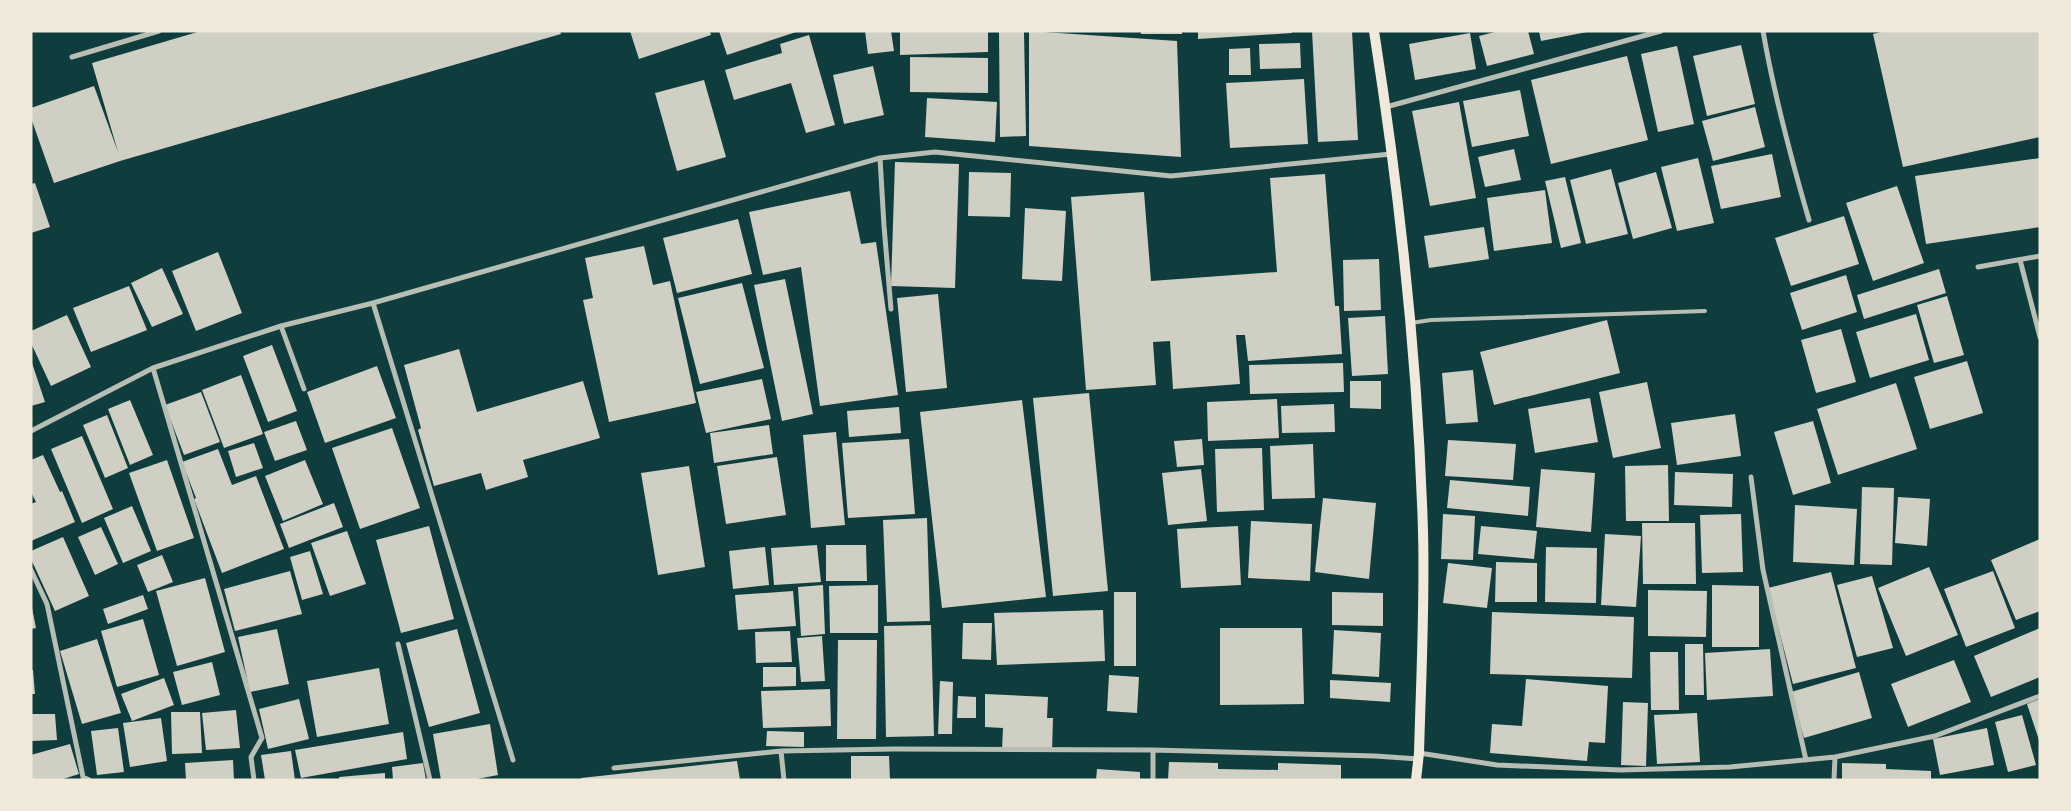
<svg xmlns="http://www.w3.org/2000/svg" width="2071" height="811" font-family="Ubuntu,sans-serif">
<rect width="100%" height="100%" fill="#0f3d3e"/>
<path fill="#cfcfc3" d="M201,31H560L561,34L120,161L54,183L31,118V108L94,86L118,152L92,63Z
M630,31H710L711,35L639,59Z
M719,31H796V32L727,55Z
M865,31H891L894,51L868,54Z
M900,31H988V52L900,55Z
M1029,31L1177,41L1181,157L1029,146Z
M1141,31H1182V34H1141Z
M1198,31H1292V33L1198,39Z
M1312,31H1352L1358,140L1318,142Z
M1499,31H1528L1534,54L1487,66L1479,36Z
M1539,31H1587V32L1541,41Z
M1885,31H2040V137L1903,167L1873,34Z
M999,32H1024L1026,136L1000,137Z
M1470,33L1476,69L1415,80L1409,44Z
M809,35L835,125L806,133L791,83L734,100L725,70L782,53L780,44Z
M1300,43L1301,68L1260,69L1259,44Z
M1741,45L1755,104L1707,116L1693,56Z
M1677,46L1694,124L1658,132L1641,54Z
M1250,48L1251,75H1229V49Z
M1627,56L1648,140L1551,164L1531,80Z
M910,57L988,58V93L910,92Z
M873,66L884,115L844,124L833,75Z
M1304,79L1308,144L1230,148L1226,83Z
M704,80L726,157L677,171L655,93Z
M1520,90L1529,136L1472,147L1463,101Z
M927,98L997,102L995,142L925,137Z
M1459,102L1476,198L1430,206L1412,111Z
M1755,107L1765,147L1713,161L1702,121Z
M1514,149L1521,180L1485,187L1478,157Z
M1772,154L1781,197L1721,209L1711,166Z
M1698,158L1714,223L1677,231L1661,167Z
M2040,158V227L1926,244L1915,176Z
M895,162L959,164L955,288L891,286Z
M1611,169L1628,234L1586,244L1570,180Z
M969,172L1011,173L1010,217L968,216Z
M1656,172L1672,228L1633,239L1618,183Z
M1325,174L1335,306H1339L1342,354L1248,361L1245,335H1236L1240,384L1173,389L1170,341L1153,342L1156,385L1086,390L1071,197L1144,192L1151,281L1277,272L1270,178Z
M1565,177L1581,243L1561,248L1545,181Z
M35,183L50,227L31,233V184Z
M1897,186L1924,263L1873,281L1846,203Z
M1545,190L1552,243L1494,251L1487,198Z
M850,191L861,244L876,242L898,395L820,406L801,267L763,275L749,212Z
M1025,208L1066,211L1062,281L1022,279Z
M1844,216L1859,264L1791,286L1775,238Z
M738,219L752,274L677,293L663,238Z
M1484,227L1489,259L1429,268L1424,236Z
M644,246L653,285L670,281L696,403L609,422L583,300L593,298L585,258Z
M218,252L242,313L196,331L172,271Z
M1379,259L1381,310L1344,311L1343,260Z
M162,268L183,314L152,327L131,283Z
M1939,269L1946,293L1864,319L1857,295Z
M1846,275L1857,312L1802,330L1790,293Z
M785,279L813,414L782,421L754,285Z
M742,283L764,368L700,384L678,298Z
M129,286L147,330L91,352L73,308Z
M938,294L947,388L906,392L897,298Z
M1947,296L1964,355L1934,363L1917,305Z
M1916,314L1929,360L1870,378L1856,332Z
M67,315L91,367L51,386L31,343V331Z
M1385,316L1388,374L1352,376L1348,318Z
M1607,320L1620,373L1494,405L1480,352Z
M1841,329L1856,382L1816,393L1801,340Z
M272,345L297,411L268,422L243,356Z
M459,349L477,412L583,381L600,438L523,460L528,477L486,490L481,473L434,486L418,430L421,428L404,365Z
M31,360L45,402L31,406Z
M1967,361L1983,413L1930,429L1914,377Z
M1343,363L1344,392L1250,394L1249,365Z
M377,366L396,418L325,443L307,392Z
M1473,370L1478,422L1446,424L1442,373Z
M241,375L263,434L224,448L202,390Z
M762,379L771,419L706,433L696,392Z
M1350,381H1381V409L1350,408Z
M1647,382L1661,448L1613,458L1599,392Z
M1896,383L1917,449L1838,475L1817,409Z
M201,392L220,442L184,455L165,405Z
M1089,393L1108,591L1053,596L1033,398Z
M1590,398L1598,442L1535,453L1528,409Z
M1277,399L1279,438L1208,441L1207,402Z
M130,400L153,455L130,465L108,409Z
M1022,400L1046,597L942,608L920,412Z
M1334,404L1335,432L1282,433L1281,406Z
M899,407L901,433L849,437L847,411Z
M1735,414L1741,456L1677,465L1671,423Z
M107,415L128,468L105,478L83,425Z
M296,421L307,450L275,461L264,432Z
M1813,421L1831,483L1793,495L1774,432Z
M769,425L773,454L714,463L710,433Z
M392,428L420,508L360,529L332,448Z
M836,432L845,525L811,528L803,435Z
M82,436L113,509L82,523L51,449Z
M909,439L915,514L848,518L842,443Z
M1202,439L1204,465L1177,467L1174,441Z
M1448,440L1516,444L1513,480L1445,476Z
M254,443L263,468L236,477L228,451Z
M1313,444L1315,498L1272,499L1270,446Z
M1262,448L1264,510L1217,512L1215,449Z
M218,449L232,485L256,476L284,549L222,573L194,499L196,498L182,462Z
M43,455L60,492L62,491L75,522L31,541V504L36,502L31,492V460Z
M777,457L786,515L726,524L717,466Z
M167,460L194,538L157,551L129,473Z
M305,460L323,504L283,521L265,476Z
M1668,465L1669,521H1626L1625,466Z
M689,466L705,567L658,575L641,473Z
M1201,469L1207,521L1168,525L1162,473Z
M1541,469L1595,473L1591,532L1536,527Z
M1675,472L1733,474L1732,507L1674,505Z
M1450,480L1530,487L1528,516L1447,508Z
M1862,487L1894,488L1892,565L1860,564Z
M1898,497L1930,499L1927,546L1895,543Z
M1323,498L1376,503L1369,579L1315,572Z
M334,503L343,527L289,548L280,524Z
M1795,505L1857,509L1854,565L1793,562Z
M132,506L151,551L123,563L104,518Z
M1443,514L1475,516L1473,560L1441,559Z
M1741,514L1743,572L1702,573L1700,515Z
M927,518L930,621L887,622L883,520Z
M1251,521L1312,524L1310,581L1248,578Z
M1642,523H1695L1696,584H1643Z
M429,526L454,619L401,633L376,540Z
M1238,526L1241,585L1181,588L1177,529Z
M1481,526L1537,531L1534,559L1478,554Z
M101,527L118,564L95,575L78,537Z
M347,531L366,584L330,596L311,543Z
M1605,534L1641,536L1636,607L1601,605Z
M63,537L89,596L55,611L31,559V551Z
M2040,539V611L2016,620L1991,560Z
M817,545L821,582L774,585L771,548Z
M826,545H866L867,581H826Z
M765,547L769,585L733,589L729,551Z
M1546,547L1597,548L1596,603L1545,602Z
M310,551L323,594L302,600L290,557Z
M162,555L173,582L148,592L137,565Z
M1496,562L1537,563V602H1495Z
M1448,563L1492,568L1487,608L1443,603Z
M1929,567L1958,635L1906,656L1878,588Z
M290,571L302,614L235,631L224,589Z
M1993,571L2015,628L1966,647L1944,589Z
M1831,572L1856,668L1793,684L1768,588Z
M1872,576L1893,648L1857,657L1837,585Z
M205,578L225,652L177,666L156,591Z
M823,585L825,634L801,636L798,587Z
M878,585V633H830L829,586Z
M1712,585L1759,586V647H1712Z
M1648,590L1707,591L1706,637L1648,636Z
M793,591L796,626L738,630L735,595Z
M1114,592H1136V666H1114Z
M1332,592L1383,593V626L1332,625Z
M143,595L148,609L108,624L103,609Z
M31,603L36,628L31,629Z
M1103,610L1105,661L997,665L994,613Z
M1492,612L1634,617L1632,678L1490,674Z
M143,619L159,675L117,687L101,631Z
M963,623H992L991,660L962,659Z
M931,625L934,736L886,737L884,626Z
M1220,628H1302L1304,704L1220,705Z
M2040,628V677L1991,697L1974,656Z
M277,629L289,684L250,692L238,637Z
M457,629L480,713L429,727L406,643Z
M1334,630L1381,633L1379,677L1332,674Z
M790,631L792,662L756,663L755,632Z
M822,636L825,681L801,682L797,638Z
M97,639L121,713L82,724L60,651Z
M838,640H877L876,739H837Z
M1685,644H1703L1704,695H1685Z
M1770,649L1773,696L1707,700L1705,653Z
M1650,652H1678L1679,710H1651Z
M1954,660L1971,702L1908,727L1891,684Z
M212,662L220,695L182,705L173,672Z
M763,667H796V686L763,687Z
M379,668L389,724L317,737L307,681Z
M31,670H33L35,694H31Z
M1859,672L1872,718L1804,738L1791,692Z
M1109,675L1139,677L1137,713L1107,711Z
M164,678L174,705L132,721L121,694Z
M1526,679L1608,686L1605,743L1589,742L1587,761L1490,753L1492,724L1522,726Z
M1330,680L1391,683L1390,702L1330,698Z
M940,681L953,682L952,734H938Z
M830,689L831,726L763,728L761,691Z
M985,694L1048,697L1047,718H1053L1052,752L1002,750L1003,728L985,727Z
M958,696L976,697V718H957Z
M299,699L309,739L268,749L259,709Z
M2040,699V740H2039L2027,704Z
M1623,702L1648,703L1646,766L1621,765Z
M236,710L240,748L206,750L202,713Z
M171,712H200L202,753L172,754Z
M1697,713L1700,762L1657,764L1654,715Z
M31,714H55L57,740L31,741Z
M2022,715L2036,765L2008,772L1995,722Z
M161,718L167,761L130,767L123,723Z
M490,724L498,775L472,780H441L433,734Z
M118,728L124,772L97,775L91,731Z
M1987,728L1994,765L1940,775L1933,739Z
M767,731L804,732V747L766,746Z
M403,732L407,759L301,778L295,750Z
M70,744L79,774L60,780H31V755Z
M291,751L295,780H265L261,755Z
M851,756H889L890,780H851Z
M233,760L234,780H186L185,763Z
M737,761L740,780H581V778Z
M1169,762L1218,763V769L1278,770V763L1341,765V780H1168Z
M423,763L426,780H393L392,767Z
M1842,763L1886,764V769L1931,771V780H1842Z
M1097,769L1140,772V780H1096Z
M385,773V780H339V777Z"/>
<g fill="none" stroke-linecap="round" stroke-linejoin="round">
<path stroke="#b8beb3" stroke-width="4" d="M1411,323L1431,320L1705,311"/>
<path stroke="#b8beb3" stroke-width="5" d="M1763,31C1774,95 1791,158 1809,220
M72,57L159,31
M1386,107L1661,31
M880,158L884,226L891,309
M2020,260L2040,337
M1978,267L2040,256
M373,303L513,760
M281,326L304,389
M153,368L262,738L251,757L254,780
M31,431L153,368L281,326L373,303L880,158L935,152L1171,176L1391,154
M1751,477L1763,570L1806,760
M31,570L47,604L83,777L89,780
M398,644L430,780
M1153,750L1375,756L1419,759
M781,751L784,780
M1419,753L1497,765L1621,770L1730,767L1835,757L1935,736L2040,696
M614,768L781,751L894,749L1153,750V780
M1834,780L1835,757"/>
<path stroke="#f1e9da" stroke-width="10" d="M1374,31C1400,196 1418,364 1423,531C1425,605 1421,679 1419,753L1416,780"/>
</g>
<rect width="2071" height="811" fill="none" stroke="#f1e9da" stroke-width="65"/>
</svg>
